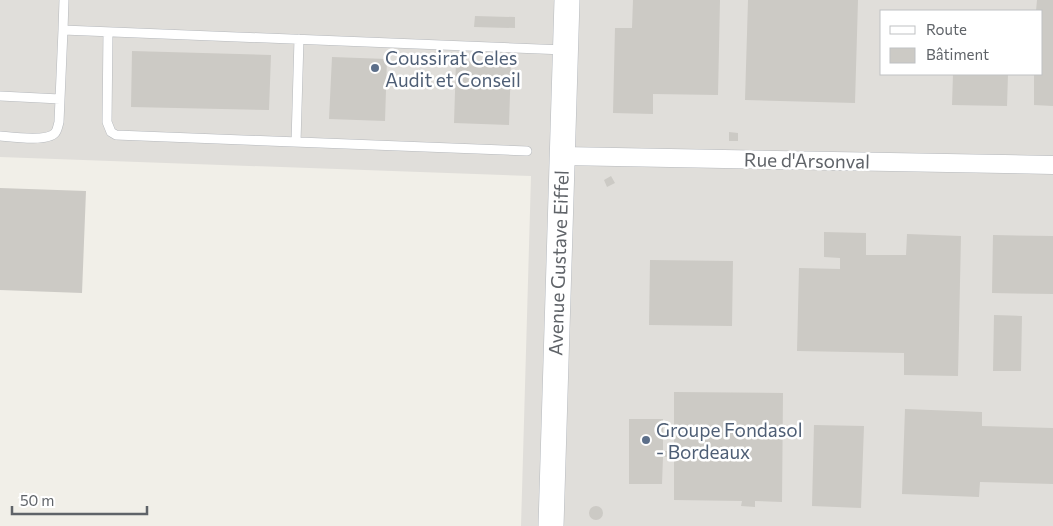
<svg xmlns="http://www.w3.org/2000/svg" width="1053" height="526" font-family="Commissioner,sans-serif">
<rect width="100%" height="100%" fill="#f1efe8"/>
<path fill="#e0deda" fill-rule="evenodd" d="M0,0H1053V526H521L531,176L0,157ZM882,11H1042V74H882Z"/>
<path fill="#cccac5" d="M633,0H720L718,95L653,94V114L613,113L615,28H632Z
M748,0H858L855,103L745,100Z
M1037,0H1053V106L1034,105V74H1042V11H1036Z
M475,16L515,17V28L474,27Z
M132,51L271,55L269,110L131,107Z
M332,57L387,59L385,121L329,119Z
M456,61L511,63L509,125L454,123Z
M953,74H1008L1007,106L952,105Z
M729,132L738,133V141H729Z
M611,176L615,183L607,187L604,180Z
M0,188L86,191L82,293L0,290Z
M824,232L866,233V255H906L907,234L961,236L958,376L904,375V353L797,351L799,268L840,269V258L824,257Z
M993,235L1053,236V294L992,293Z
M650,260L733,261L732,326L649,325Z
M994,315L1022,316L1021,371H993Z
M674,392L783,393L782,502L755,501V507L741,506L742,501L674,500V456L663,457L662,484H629V419H663V451H674Z
M905,409L982,412V426L1053,428V484L980,482L979,497L902,494Z
M814,425L864,426L861,508L812,506Z
M589 513a7 7 0 1 1 14 0a7 7 0 1 1-14 0Z"/>
<g fill="none" stroke-linecap="round" stroke-linejoin="round">
<defs>
<path id="lane" d="M63,30L64,0
M108,32L107,122L111,132L116,135L527,151
M0,96L60,99
M0,136C12,137 47,142 55,133C57,131 58,126 59,122L63,30L565,50
M296,142L299,39"/>
<path id="street" d="M562,156L1053,165"/>
<path id="secondary" d="M551,526L567,0"/>
</defs>
<use href="#lane" stroke="#b5b8bc" stroke-width="10"/>
<use href="#street" stroke="#b5b8bc" stroke-width="19"/>
<use href="#secondary" stroke="#b6babf" stroke-width="26"/>
<use href="#lane" stroke="#fff" stroke-width="9"/>
<use href="#street" stroke="#fff" stroke-width="18"/>
<use href="#secondary" stroke="#fff" stroke-width="25"/>
</g>
<g fill="#5c6f8a" stroke="#fff" stroke-width="2">
<circle cx="375" cy="68" r="5"/>
<circle cx="646" cy="440" r="5"/>
</g>
<g text-anchor="middle" dominant-baseline="central" stroke-width="5" stroke-linejoin="round" paint-order="stroke">
<g font-size="19" fill="#4e5e75" stroke="#fff" text-anchor="start">
<text x="385" y="57">Coussirat Celes<tspan x="385" dy="22">Audit et Conseil</tspan></text>
<text x="656" y="429">Groupe Fondasol<tspan x="656" dy="22">- Bordeaux</tspan></text>
</g>
<g font-size="19" fill="#5f6368" stroke="#fff">
<text transform="translate(807 160) rotate(1)">Rue d'Arsonval</text>
<text transform="translate(558 263) rotate(-88)">Avenue Gustave Eiffel</text>
</g>
</g>
<rect x="880" y="10" width="162" height="65" fill="#ffffff" stroke="#bfc1c3"/>
<rect x="890" y="26" width="25" height="8" fill="#ffffff" stroke="#bfc1c3"/>
<text x="926" y="35" font-size="15" fill="#5f6368">Route</text>
<rect x="890" y="48" width="25" height="15" fill="#cccac5" stroke="#bfc1c3"/>
<text x="926" y="60" font-size="15" fill="#5f6368">Bâtiment</text>
<path d="M12 506v8h135v-8" fill="none" stroke="#5f6368" stroke-width="2.5"/>
<text x="20" y="506" font-size="15" fill="#5f6368" stroke="#ffffff" stroke-width="4" paint-order="stroke">50 m</text>
</svg>
